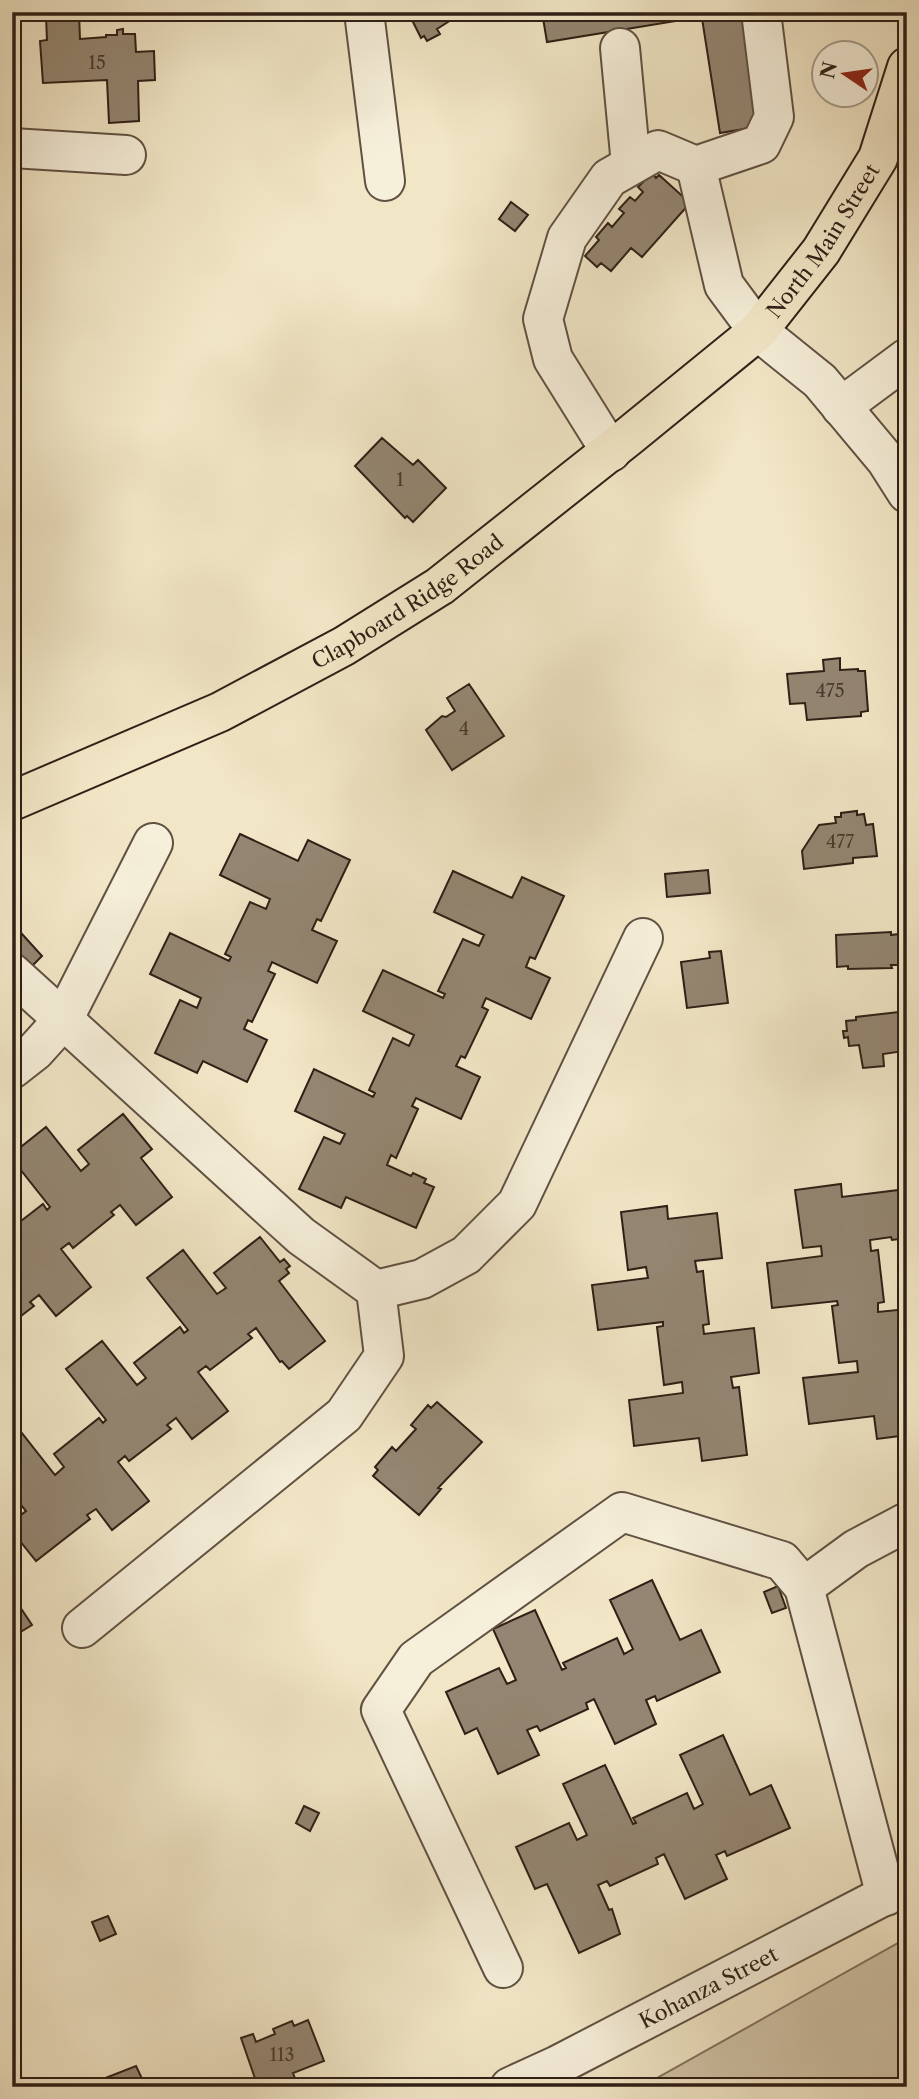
<svg xmlns="http://www.w3.org/2000/svg" width="919" height="2099" font-family="'Libre Caslon Text',serif">
<rect width="100%" height="100%" fill="#f1e6c6"/>
<filter id="stains"><feTurbulence type="fractalNoise" baseFrequency=".00286" numOctaves="4"/><feColorMatrix values="0 0 0 0 .2 0 0 0 0 .09 0 0 0 0 .02 0 0 0 .5 -.17"/></filter>
<radialGradient id="worn" r=".72"><stop offset=".6" stop-color="#630" stop-opacity="0"/><stop offset="1" stop-color="#630" stop-opacity=".3"/></radialGradient>
<path fill="#d0c4a8" stroke="#80725f" stroke-width="2" d="M907,1938V2087H641Z"/>
<path fill="#948672" stroke="#2f1f16" stroke-width="2" d="M408,12H462V13L437,29L440,34L427,41L424,36L421,38Z
M542,12H680L682,20L547,42Z
M701,12H743L762,126L720,133Z
M79,14L80,39L106,37V35H117V30L123,29V34H135L136,52L154,51L155,80L138,81L139,121L109,123L107,80L43,83L40,41L47,40L46,16Z
M652,173L656,178L659,175L690,203L642,257L631,248L611,271L601,263L597,267L585,256L599,240L596,237L608,223L612,227L624,213L619,209L630,197L635,201L643,192L638,187Z
M511,202L528,215L515,231L499,219Z
M382,438L413,465L418,460L446,488L413,522L407,516L405,518L355,466Z
M840,658V670L858,669V671H865L868,711L861,712V716L807,720L805,703L790,704L787,674L824,671L823,660Z
M469,684L504,736L452,770L426,730L442,716L446,717L455,711L447,698Z
M857,811V815L864,814L866,825L873,824L877,856L853,858V863L804,869L802,851L819,825L836,823L835,817H841V813Z
M240,834L298,861L308,840L350,860L321,921L317,919L312,930L337,941L317,983L272,962L268,971L275,974L252,1022L248,1020L244,1029L267,1040L247,1082L203,1061L197,1073L155,1053L180,1000L197,1008L201,998L150,974L170,933L229,961L231,957L225,954L250,902L266,909L270,899L220,875Z
M708,870L710,893L667,897L665,874Z
M453,871L512,898L522,877L564,896L535,959L530,957L526,967L550,978L531,1019L486,998L482,1007L488,1010L465,1058L461,1056L456,1066L480,1077L461,1119L416,1098L412,1106L418,1109L396,1158L391,1155L387,1165L411,1176L413,1173L426,1179L424,1183L434,1187L416,1228L346,1197L341,1208L299,1189L324,1137L340,1144L345,1134L295,1111L314,1069L373,1097L375,1093L369,1090L393,1038L409,1046L414,1035L363,1011L383,970L443,998L445,994L438,991L463,939L479,946L484,935L434,912Z
M891,932V935L899,934L900,965H891L892,968L848,969V966L837,967L836,935Z
M22,934L42,956L32,966L12,946V943Z
M721,951L728,1003L687,1008L681,962L710,958L709,952Z
M899,1012L906,1013L907,1048L904,1049V1051L883,1054L884,1066L863,1068L859,1045L849,1046L848,1037L844,1038L843,1031H847L846,1021L856,1020V1017Z
M123,1114L152,1149L141,1158L172,1197L136,1225L120,1205L111,1212L114,1215L73,1248L69,1243L61,1249L91,1287L56,1316L39,1295L30,1302L34,1306L12,1323V1228L43,1204L47,1210L50,1207L12,1159V1154L46,1127L81,1171L89,1164L78,1150Z
M841,1184L842,1197L907,1189V1238L892,1240L891,1237L870,1240L871,1251L878,1250L884,1302L878,1303V1312L907,1309V1435L877,1439L874,1416L809,1424L803,1378L858,1372L857,1361L839,1363L832,1306L838,1305L837,1301L772,1308L767,1263L822,1256L821,1246L803,1248L795,1190Z
M667,1206L668,1219L717,1213L722,1258L695,1261L697,1272L703,1271L705,1290L709,1324L703,1325L704,1334L754,1328L759,1373L731,1377L733,1388L739,1387L747,1455L702,1461L699,1438L634,1446L629,1400L683,1393L682,1382L664,1385L657,1327L663,1326V1322L598,1330L592,1285L648,1278L646,1267L628,1270L621,1212Z
M260,1237L280,1262L284,1259L290,1266L286,1269L289,1273L279,1281L325,1341L289,1369L282,1361L280,1362L256,1328L248,1334L252,1338L210,1370L206,1366L198,1372L228,1411L192,1439L176,1418L167,1425L171,1429L129,1461L125,1456L118,1462L149,1501L112,1530L96,1509L87,1515L90,1519L36,1561L12,1531V1522L26,1511L12,1494V1439L21,1432L55,1475L64,1467L54,1454L99,1418L103,1423L106,1420L66,1369L102,1341L137,1385L146,1378L134,1363L180,1327L184,1333L188,1330L147,1278L183,1250L217,1294L226,1288L214,1273Z
M437,1402L482,1442L438,1488L441,1489L419,1515L373,1476L378,1470L375,1467L392,1447L396,1451L416,1429L411,1425L428,1405L431,1408Z
M652,1580L680,1640L701,1630L720,1672L657,1701L655,1696L646,1700L656,1724L615,1744L594,1699L586,1703L588,1709L540,1731L537,1726L527,1730L539,1755L498,1774L477,1728L465,1734L446,1692L499,1668L507,1684L516,1680L493,1629L535,1610L562,1670L566,1668L563,1663L617,1638L624,1654L633,1649L610,1600Z
M778,1586L786,1608L772,1613L764,1592Z
M12,1595L32,1625L14,1636L12,1633Z
M723,1735L750,1795L771,1785L790,1828L727,1856L725,1851L716,1855L727,1879L685,1899L664,1854L656,1858L658,1864L610,1886L607,1881L598,1885L609,1910L612,1909L620,1934L579,1953L547,1884L535,1889L516,1847L569,1823L577,1840L587,1835L563,1784L605,1765L633,1824L636,1823L633,1818L687,1793L694,1809L703,1804L680,1755Z
M304,1806L319,1813L310,1831L296,1823Z
M108,1916L116,1934L100,1941L92,1922Z
M308,2020L324,2061L293,2073L296,2081L281,2087H258L241,2038L253,2034L256,2042L275,2034L273,2029L292,2021L294,2026Z
M136,2066L146,2087H85V2086Z"/>
<g fill="none" stroke-linecap="round" stroke-linejoin="round">
<defs>
<g id="minor">
<path d="M364,12L385,181"/>
<path d="M620,48L631,165"/>
<path d="M12,148L126,155"/>
<path d="M696,166L724,285L758,331L820,381L886,460L907,493"/>
<path d="M841,407L907,358"/>
<path d="M611,452L553,359L543,319L567,238L609,178L658,150L696,166L761,144L774,117L761,12"/>
<path d="M12,973L301,1236L376,1290"/>
<path d="M12,1069L35,1051L63,1020L153,843"/>
<path d="M804,1587L856,1549L907,1522"/>
<path d="M82,1628L344,1415L384,1356L376,1290L422,1279L466,1255L517,1204L643,938"/>
<path d="M503,1968L381,1710L416,1659L622,1512L782,1561L804,1587L886,1896"/>
<path id="s1" d="M510,2087L558,2065L907,1884"/>
</g>
<g id="major">
<path id="s2" d="M12,801L220,712L344,646L440,586L628,437L758,331L821,251L878,158L907,67"/>
</g>
</defs>
<use href="#minor" stroke="#605142" stroke-width="42"/>
<use href="#major" stroke="#2f1f16" stroke-width="42"/>
<use href="#minor" stroke="#f6efda" stroke-width="38"/>
<use href="#major" stroke="#f1e6c6" stroke-width="38"/>
</g>
<g text-anchor="middle" dominant-baseline="central" stroke-width="5" stroke-linejoin="round" paint-order="stroke">
<g font-size="18" fill="#48392d">
<text x="97" y="63">15</text>
<text x="400" y="480">1</text>
<text x="830" y="691">475</text>
<text x="464" y="729">4</text>
<text x="840" y="842">477</text>
<text x="282" y="2055">113</text>
</g>
<g font-size="21" fill="#2f1f16" stroke="#f6efda">
<text stroke="none"><textPath href="#s2" startOffset="999">North Main Street</textPath></text>
<text stroke="none"><textPath href="#s2" startOffset="444">Clapboard Ridge Road</textPath></text>
<text stroke="none"><textPath href="#s1" startOffset="222">Kohanza Street</textPath></text>
</g>
</g>
<rect width="919" height="2099" fill="none" stroke="#f1e6c6" stroke-width="42"/>
<rect x="14" y="14" width="891" height="2071" fill="none" stroke="#2f1f16" stroke-width="3.5"/>
<rect x="21" y="21" width="877" height="2057" fill="none" stroke="#2f1f16" stroke-width="2"/>
<g transform="translate(845 74) rotate(283)"><circle r="33" fill="#f6efda" stroke="#a69c8c" stroke-width="2"/>
<path d="M0-5L12 26L0 18L-12 26Z" fill="#8f2418"/>
<text y="-10" font-size="19" font-weight="bold" text-anchor="middle" fill="#2f1f16">N</text>
</g>
<rect width="100%" height="100%" filter="url(#stains)"/>
<rect width="100%" height="100%" fill="url(#worn)"/>
</svg>
